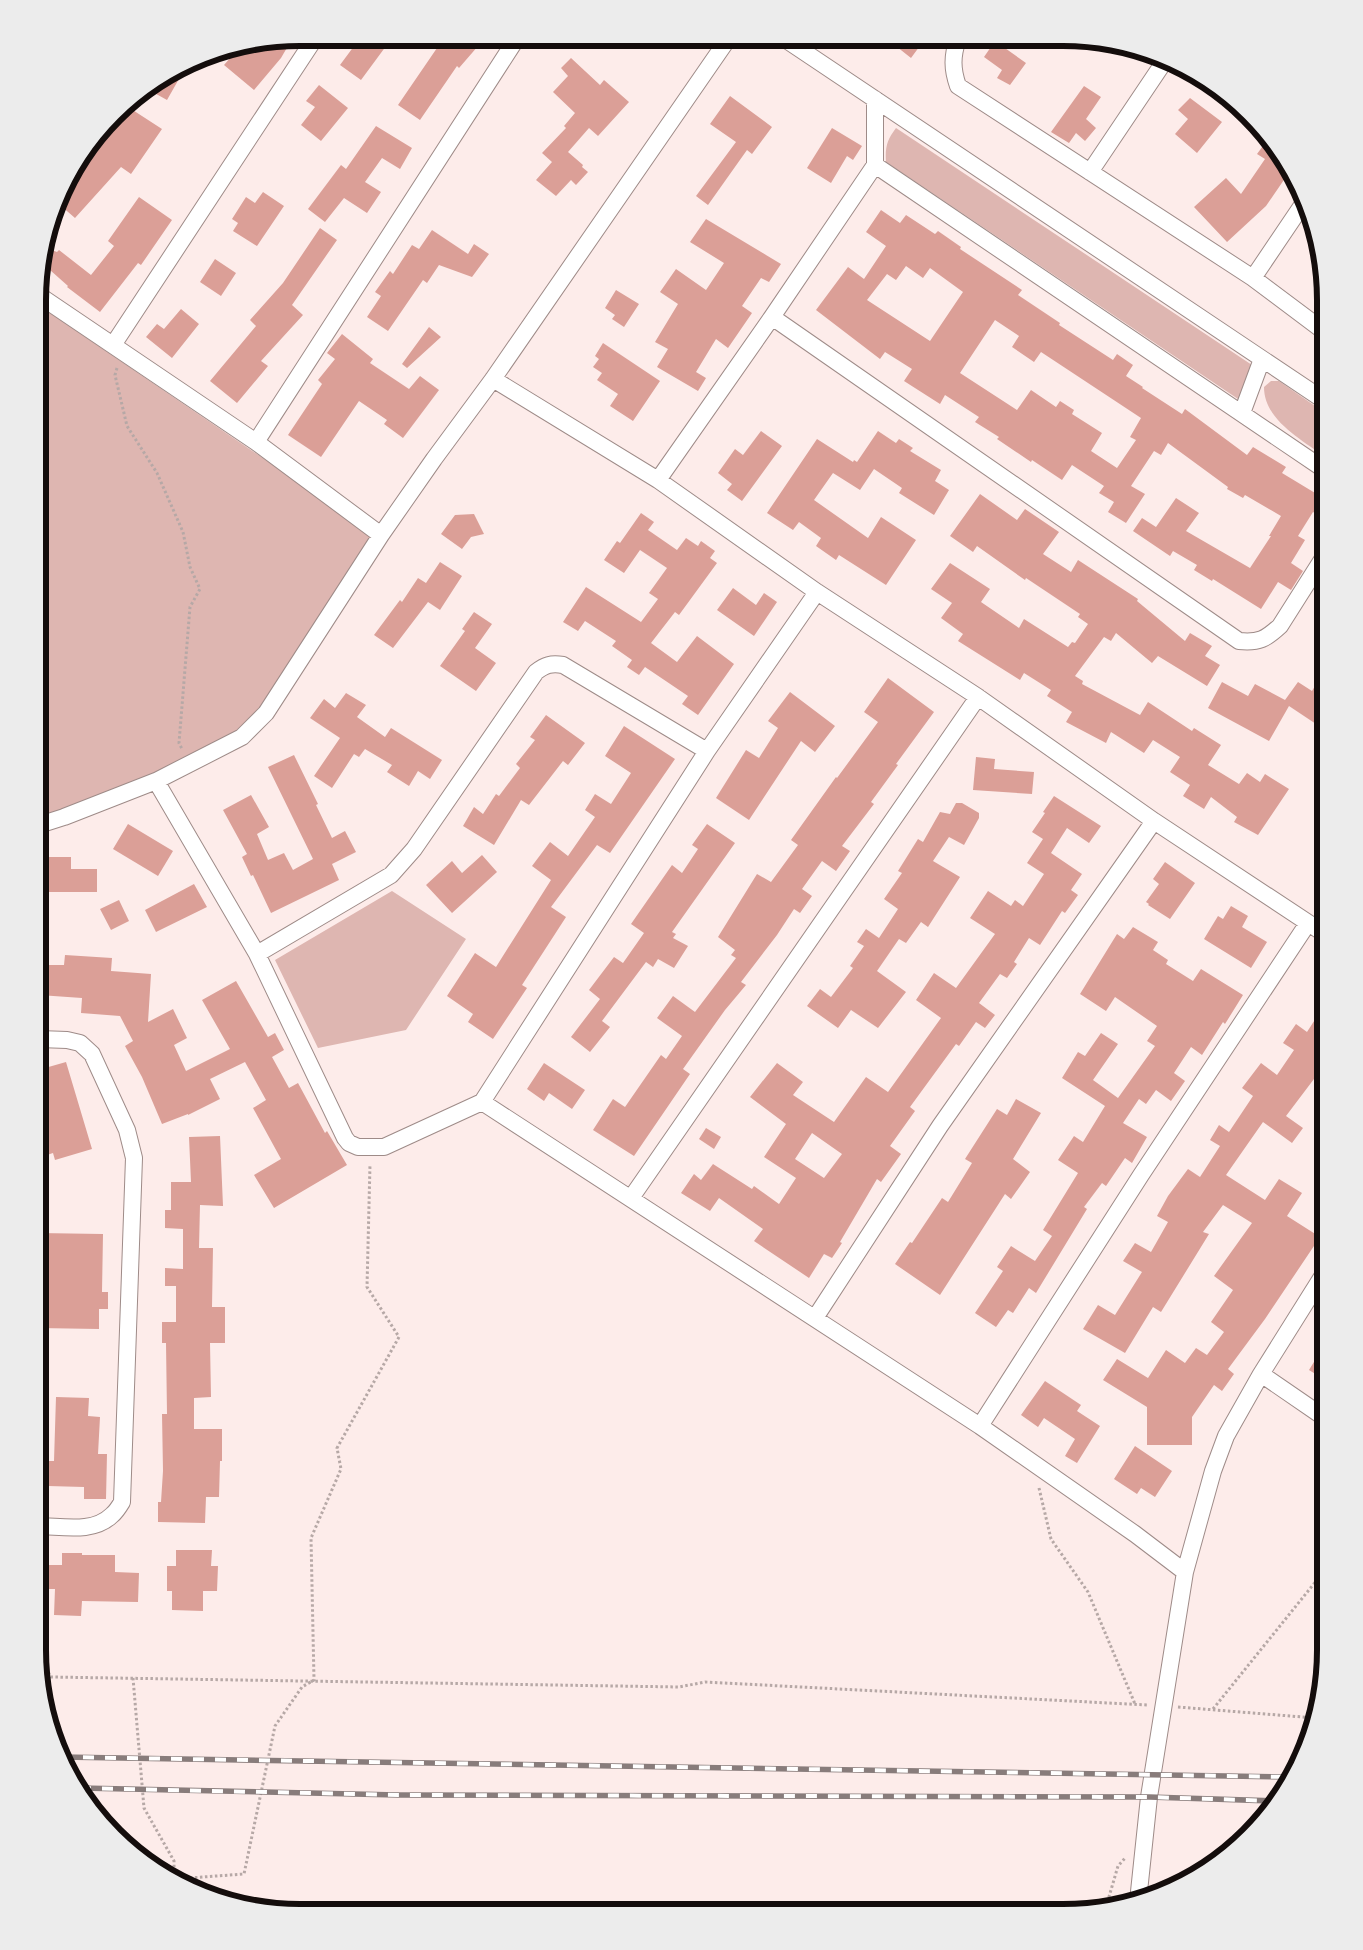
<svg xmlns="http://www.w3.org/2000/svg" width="1363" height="1950" font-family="'PT Sans Narrow',sans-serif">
<rect width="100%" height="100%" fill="#fdecea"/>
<path fill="#deb6b1" d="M896,128L1252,365L1241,401L886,162C885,147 887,140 896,128Z
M40,306L377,536L263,712L240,733L154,777L39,820Z
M1271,381H1279L1325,413V457C1301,439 1264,420 1264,387Z
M392,891L466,939L406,1030L318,1048L275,960Z"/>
<path fill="#db9f97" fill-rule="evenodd" d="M360,38H392L361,80L340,65Z
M441,38H485L459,68L457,66L420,120L398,105L437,48L434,46Z
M292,39L281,58L254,90L224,65L239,48Z
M887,39H925L911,58Z
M995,41L1026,63L1010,85L997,78L1002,70L984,57Z
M571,58L600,85L604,80L629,102L598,136L589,128L568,152L583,165L582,167L588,172L576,185L571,180L556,196L536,180L552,162L542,153L566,128L564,126L575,113L553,92L568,76L561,68Z
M184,70L167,100L149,90Z
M319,85L348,108L321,141L301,125L315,107L306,101Z
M1084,86L1101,97L1086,119L1096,128L1085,141L1076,133L1069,143L1051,132Z
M730,96L772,127L752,154L747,150L708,205L696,196L736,142L710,124Z
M1190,98L1222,122L1197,153L1175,134L1188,119L1178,110Z
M125,105L162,129L131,174L121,167L75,218L60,205L73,169Z
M376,126L412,148L400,169L382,158L365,182L381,192L367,213L344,198L325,222L308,209L341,165L346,169Z
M832,128L862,146L853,160L847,156L831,183L807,168Z
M1268,139L1290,171L1266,206L1227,242L1194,207L1226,178L1241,194L1265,159L1257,154Z
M263,192L284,206L257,246L233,231L238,223L232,219L246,197L255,203Z
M139,197L172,220L141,265L138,263L100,312L67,287L68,286L41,262L46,248L57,252L59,250L91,275L114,246L108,241Z
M881,210L900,223L906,215L935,234L938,231L961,247L960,249L1022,290L1018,295L1060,323L1059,325L1113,360L1117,354L1133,365L1126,376L1143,387L1142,388L1182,414L1185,409L1247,455L1253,447L1286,467L1282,473L1325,499V519L1313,512L1298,536L1305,540L1291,563L1303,571L1291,590L1278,582L1261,609L1213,579L1212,581L1194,570L1197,565L1173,551L1170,556L1133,531L1142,518L1156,527L1176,498L1199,513L1186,531L1250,568L1271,536H1269L1281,516L1245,495L1243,498L1227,489L1228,487L1168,443L1161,455L1154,451L1131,486L1145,494L1126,523L1108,512L1114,502L1099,493L1104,486L1072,465L1062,480L1032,460L1031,462L997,439L999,437L975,422L979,417L945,395L940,404L904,381L912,369L885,352L880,359L816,310L848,267L864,279L886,246L866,232ZM906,266L923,278L930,268L963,292L930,341L867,300L887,274L896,280ZM995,320L1019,336L1012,347L1034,362L1041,352L1141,418L1130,437L1136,440L1117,468L1091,451L1102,433L1072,414L1074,410L1060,401L1056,407L1031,390L1017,410L960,373Z
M706,219L781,264L769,282L761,278L742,306L752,313L728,348L716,339L696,372L706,378L698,391L657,367L668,349L655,342L678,304L660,292L676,269L706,290L724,263L690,242Z
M320,228L337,240L292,305L303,315L261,361L268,366L237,403L210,381L256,326L250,320L283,283Z
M432,230L468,254L474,244L489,254L472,277L439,265L427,283L423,280L388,331L367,317L381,296L375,292L390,271L393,274L412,245L419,249Z
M215,259L236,273L221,296L200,282Z
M616,290L639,304L624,327L612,319L615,315L605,308Z
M181,309L199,324L172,358L146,337L157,324L164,329Z
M429,327L441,337L407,368L402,364Z
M342,334L373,359L370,363L409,389L420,376L439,390L403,438L384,424L387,420L359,401L321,457L288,435L322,384L318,380L335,359L327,353Z
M603,343L660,381L633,421L610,406L618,394L597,380L602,373L593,367L599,359L595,356Z
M761,431L782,446L742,501L727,490L732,484L718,473L735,449L743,455Z
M878,431L896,443L899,439L913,448L910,451L941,470L935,481L949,490L934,515L899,493L902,488L874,469L860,490L833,473L814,500L868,538L881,517L916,540L886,585L839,555L836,560L816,546L821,538L799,522L793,530L767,513L817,439L853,462L854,460L857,462Z
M980,494L1017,520L1025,509L1059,532L1043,554L1071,572L1078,560L1138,599L1137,601L1185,641L1190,633L1212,646L1205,656L1220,665L1207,686L1158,656L1152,663L1116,633L1111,641L1104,637L1075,676L1083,681L1082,684L1140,715L1148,702L1192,731L1194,728L1221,745L1208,765L1239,784L1247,773L1260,782L1265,774L1289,789L1258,835L1234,822L1237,817L1211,797L1204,809L1183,796L1190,785L1170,772L1180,757L1153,740L1144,753L1111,732L1106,743L1066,722L1072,712L1047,696L1051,690L1024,673L1020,680L958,641L963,634L941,618L952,603L931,589L950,563L990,589L981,602L1019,628L1024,619L1068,647L1072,642L1075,643L1088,624L1078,617L1080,614L1026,578L1025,580L977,546L973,552L950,536Z
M641,513L654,522L648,530L677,550L686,538L698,546L701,541L715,551L710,558L717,563L679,615L675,612L651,643L677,662L697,636L734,664L698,715L682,704L688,696L645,667L639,675L627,667L632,660L612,646L616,641L585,621L578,631L563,622L586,587L641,622L658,599L649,593L667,568L640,550L624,573L604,560L617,541L620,543Z
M474,514L484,534L471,537L462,549L441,534L455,515Z
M440,562L462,576L440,610L428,602L393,648L374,635L400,600L402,602L418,578L426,583Z
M733,588L756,605L764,593L777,602L754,636L717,610Z
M474,612L492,624L475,648L496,663L476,691L440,666L465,631L462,629Z
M1325,669V730L1289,706L1269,741L1208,708L1222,682L1248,696L1255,684L1285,700L1298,682L1312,691Z
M888,678L934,712L896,764L898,765L871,802L874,804L842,846L850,851L836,871L822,861L802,889L812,896L800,913L794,909L777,935L741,982L746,985L725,1010L683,1069L690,1074L634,1156L593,1130L613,1099L625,1107L661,1055L666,1059L682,1036L657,1018L673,996L695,1012L736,958L731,955L735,950L718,937L757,874L771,882L798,845L791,840L836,777L837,778L878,722L864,712Z
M790,692L835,726L815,752L801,741L749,820L716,798L746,750L759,758L778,728L768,721Z
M346,693L366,705L357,717L385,737L391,728L442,760L430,779L418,771L409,786L387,772L392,765L365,749L359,757L354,754L332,788L314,776L340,738L310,718L324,699L335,708Z
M546,715L585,743L568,765L563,761L529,805L521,800L494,845L463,826L474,807L483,814L496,794L499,796L520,768L516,764L535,740L530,737Z
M624,726L675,759L610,853L597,845L551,907L566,917L522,985L527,988L493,1039L468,1022L473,1014L447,996L475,953L496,967L551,880L532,866L550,842L568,856L595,817L585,810L595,794L611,804L631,773L605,756Z
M294,755L318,804L316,805L332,838L345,831L356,852L332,864L339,880L271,913L253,875L251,876L242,857L247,854L223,810L251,795L269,827L257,834L268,860L284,853L293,870L313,859L268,767Z
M976,757L995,759L994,769L1034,772L1032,794L973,790Z
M1054,796L1101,826L1089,843L1067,828L1051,853L1082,874L1071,890L1078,895L1065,913L1062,911L1040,945L1029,938L1014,962L1017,964L1007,978L1000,974L979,1003L995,1015L985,1028L976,1022L959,1046L956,1044L910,1107L915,1111L890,1146L901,1154L881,1182L877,1179L840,1242L842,1243L832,1258L824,1254L809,1278L754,1241L763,1229L719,1198L710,1211L681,1193L694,1174L701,1180L713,1164L752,1189L754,1186L779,1204L796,1178L764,1157L786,1124L750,1097L777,1063L803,1082L793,1095L834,1122L866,1077L888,1092L941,1018L916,1000L934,973L956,988L995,934L970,918L988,891L1011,906L1015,900L1023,906L1044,874L1027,863L1043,839L1032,832L1045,813L1043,812ZM812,1133L842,1154L824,1178L795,1159Z
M956,803H962L979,813V818L964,845L949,837L933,861L960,877L928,927L921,922L906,943L899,939L877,971L906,992L878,1028L851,1010L838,1028L807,1006L820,989L831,997L853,968L850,966L864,946L857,942L866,929L879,938L898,909L884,899L902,873L898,871L918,839L923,842L940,812L950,814Z
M128,824L173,851L158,876L113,849Z
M707,824L735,843L672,932L676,934L673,938L688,946L674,968L658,959L653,967L646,962L602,1021L610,1027L590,1052L571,1037L600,999L589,990L614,957L623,963L644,933L631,924L672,865L682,873L698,849L692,845Z
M482,855L497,872L452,913L426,885L452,861L462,873Z
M46,857H71V869H97V892H45Z
M1165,862L1195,883L1170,919L1148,905L1149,904L1146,902L1159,884L1153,879Z
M194,884L207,907L156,932L145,910Z
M119,900L129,921L111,930L100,909Z
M1231,906L1248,916L1242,927L1267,942L1251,968L1204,939L1218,916L1223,919Z
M1133,927L1158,942L1153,950L1168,960L1166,964L1193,981L1201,969L1243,995L1225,1024L1223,1022L1202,1055L1191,1047L1174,1073L1185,1081L1171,1101L1156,1090L1146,1104L1139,1099L1123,1123L1147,1137L1132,1163L1125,1158L1106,1186L1102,1183L1084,1207L1087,1209L1036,1293L1029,1288L1013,1313L1008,1310L996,1327L975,1313L1003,1271L997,1267L1011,1246L1035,1261L1052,1236L1043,1230L1078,1173L1058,1160L1074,1136L1083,1142L1105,1106L1062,1078L1078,1052L1085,1056L1101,1033L1118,1044L1093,1080L1118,1098L1155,1046L1147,1041L1157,1026L1115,997L1106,1011L1080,994L1117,934L1124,939Z
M65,955L112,958L111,971L151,974L148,1022L173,1009L187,1038L174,1045L186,1071L230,1049L202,1000L236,981L268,1037L275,1033L284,1050L272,1057L289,1088L298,1083L325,1133L327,1131L347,1165L274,1208L254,1175L281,1159L253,1108L266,1100L245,1062L210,1079L220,1099L188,1115V1114L162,1124L142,1077L125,1046L133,1041L120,1016L81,1013L82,998L39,995V965H64Z
M1325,1004V1080L1317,1075L1286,1116L1303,1128L1292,1143L1263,1122L1226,1175L1265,1200L1279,1179L1302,1193L1287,1216L1320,1237L1265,1319L1228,1369L1234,1374L1222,1391L1214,1385L1192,1417V1445H1147V1407L1103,1380L1117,1359L1148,1378L1166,1350L1185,1363L1196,1348L1207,1355L1224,1332L1211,1322L1233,1290L1214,1276L1252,1223L1223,1205L1203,1232L1209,1234L1161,1312L1153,1307L1125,1353L1083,1329L1098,1305L1115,1315L1142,1272L1123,1261L1135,1243L1151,1252L1168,1222L1157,1216L1168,1196L1188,1169L1200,1177L1220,1146L1210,1140L1219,1125L1229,1132L1253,1096L1242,1088L1261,1063L1277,1075L1294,1050L1283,1043L1296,1024L1307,1032Z
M66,1062L92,1149L55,1160L53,1153L38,1158V1070Z
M544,1063L585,1090L572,1109L549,1093L544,1101L527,1089Z
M1016,1099L1041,1113L1013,1159L1030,1172L1011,1199L1005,1194L940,1295L895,1264L910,1242L912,1243L942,1198L948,1202L972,1163L965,1159L997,1109L1007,1115Z
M706,1128L721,1137L714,1149L699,1139Z
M220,1136L223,1206L200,1205L199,1248H213L212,1307H225V1343H210L211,1397L194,1398V1429H222V1461H220L219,1497H206L205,1523L158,1522V1502H161L163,1471L162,1414H167L166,1343H162V1322H176V1286H165V1268L183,1269V1229L165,1228V1210H171V1182H191L189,1137Z
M38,1233L103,1234L102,1292H108V1309H99V1329L38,1328Z
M1325,1344V1380L1309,1370Z
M1045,1381L1081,1405L1077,1411L1100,1426L1077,1463L1065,1456L1075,1439L1044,1418L1038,1427L1021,1415Z
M56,1397L89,1398L88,1416L100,1417L98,1454H107L106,1499H84V1487L48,1486L49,1461H54Z
M1135,1446L1172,1471L1155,1497L1141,1488L1137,1494L1114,1479Z
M176,1550H212L211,1566H218L217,1591H203V1611L172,1610V1591H167V1566H176Z
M62,1553H82V1555H115V1572L139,1573L138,1602L82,1601L81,1616L54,1615L55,1589H48V1565H62Z"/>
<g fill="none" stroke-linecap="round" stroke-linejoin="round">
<defs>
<path id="lane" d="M1316,928L1325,915"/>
<path id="street" d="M785,39L1325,401
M958,39C952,56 952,69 958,86L1253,278L1325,332
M875,165L1325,470
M1090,172L1166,59
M1253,278L1305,201
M40,296L256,442L381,535
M772,317L1239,641C1259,643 1266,639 1280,626L1325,555
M113,345L315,38
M493,379L658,480L817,592L978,697L1154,821L1325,934
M1242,413L1262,359
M256,442L517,38
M658,480L772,317L875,165V99
M156,781L257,954L345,1138L349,1143L358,1147H384L482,1102L707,751L817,592
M39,825L64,817L156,781L242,737L266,713L381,535L434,459L493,379L728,39
M257,954L391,875L414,849L536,672C545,665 551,663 563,665L707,751
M482,1102L980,1426L1135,1534L1185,1572L1213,1471L1226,1436L1261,1374L1325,1272
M631,1198L978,697
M815,1318L940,1126L1154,821
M1261,1374L1325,1418
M980,1426L1141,1175L1308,923
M38,1526C61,1526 93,1534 112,1515C116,1512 119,1507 122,1502L134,1158L127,1130L92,1054L80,1043L67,1040L39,1039
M1138,1901L1149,1797L1185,1572"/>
</defs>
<use href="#lane" stroke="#9e8b88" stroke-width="10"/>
<use href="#street" stroke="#9e8b88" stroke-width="18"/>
<path stroke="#b6a8a6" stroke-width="3" stroke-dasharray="2.5 2.5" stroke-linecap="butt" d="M117,368L115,375L127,426L157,473L183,532L190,567L200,589L190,607L179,743L182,749
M1039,1488L1051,1539L1088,1592L1135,1704
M38,1655L51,1677L679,1687L705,1682L1147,1705
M133,1678L144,1808L174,1861V1879
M1178,1707L1315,1718
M1213,1709L1325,1570
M175,1879L244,1874L275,1726L302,1687L314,1680L311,1538L341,1469L337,1448L399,1337L367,1287L370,1164
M1106,1907L1118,1866L1126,1857"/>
<use href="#lane" stroke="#fff" stroke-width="9"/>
<use href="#street" stroke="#fff" stroke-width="16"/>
<defs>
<path id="rail" d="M61,1757L1290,1777
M80,1788L398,1795L1149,1797L1276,1801"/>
</defs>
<use href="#rail" stroke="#887c7b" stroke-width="5.5"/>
<use href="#rail" stroke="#fff" stroke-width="4" stroke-dasharray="11" stroke-linecap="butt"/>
</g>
<path d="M0 0H1363V1950H0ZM300 46H1063A254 254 0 0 1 1317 300V1650A254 254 0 0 1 1063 1904H300A254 254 0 0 1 46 1650V300A254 254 0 0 1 300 46Z" fill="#ececec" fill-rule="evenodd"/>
<path fill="none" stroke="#140d0c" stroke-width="6" d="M300 46H1063A254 254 0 0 1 1317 300V1650A254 254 0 0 1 1063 1904H300A254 254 0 0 1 46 1650V300A254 254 0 0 1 300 46Z"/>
</svg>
